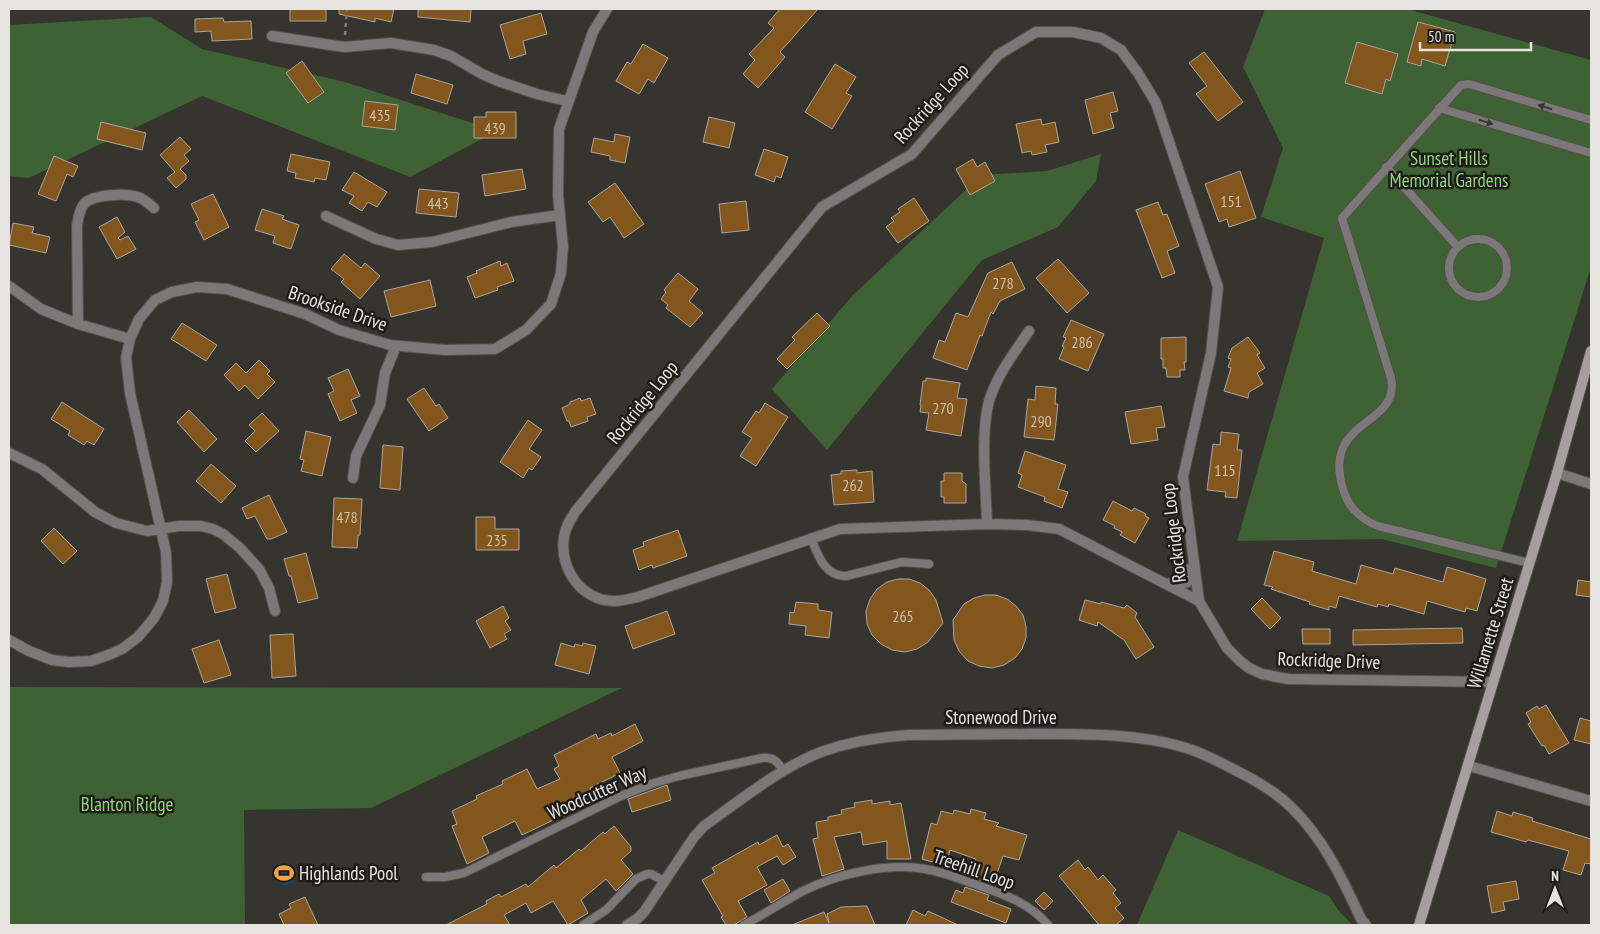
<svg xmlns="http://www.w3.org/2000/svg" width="1600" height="934" font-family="'PT Sans Narrow',sans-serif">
<rect width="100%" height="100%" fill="#36342e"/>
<path fill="#3f6234" d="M1265,9H1407L1591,60V267L1496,568L1382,539L1237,541L1324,238L1261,217L1283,148L1243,67Z
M151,17L202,49L345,82L497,131L410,177L202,96L29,178L9,176V25Z
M1101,154L1096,181L1058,227L982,260L827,450L772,389L853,295L982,175L1047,171Z
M9,687L622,688L371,808L244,810L245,925H9Z
M1178,830L1329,896L1339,911L1353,925H1137Z"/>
<path fill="#124c77" d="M285,863L294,882L284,886L279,883L281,878L276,868Z"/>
<path fill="#82561c" stroke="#aba59f" d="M290,9H326V21H290Z
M339,9H394L391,22L375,18V22L339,14Z
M418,9H471L470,22L418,17Z
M780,9H818L780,52L785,57L758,88L743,74L755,60L749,54L774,28L768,23Z
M541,13L547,34L523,41L526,54L510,59L500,25Z
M223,18L224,22L251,21L252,39L212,41L211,31L195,32V19Z
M1418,22L1455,32L1445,66L1422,59L1421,66L1407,62Z
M1357,42L1398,54L1390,81L1386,79L1382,94L1345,83Z
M643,44L668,58L654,83L648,79L639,94L616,81L627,62L631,64Z
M1204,52L1243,102L1218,121L1196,94L1207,86L1189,63Z
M302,61L324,92L308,103L286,73Z
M835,64L856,77L846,93L852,96L832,129L805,112Z
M416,74L453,85L447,104L411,93Z
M1113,92L1118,111L1110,113L1114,128L1093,134L1085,100Z
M365,101L398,105L395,130L362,126Z
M486,112H516V138H474V117H486Z
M709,117L735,123L729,148L703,142Z
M1041,119L1042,125L1055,122L1059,142L1045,145L1047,152L1032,155L1031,151L1022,153L1016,124Z
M101,122L146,133L142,150L97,139Z
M615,134L630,137L625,163L610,160V156L591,152L594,138L614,142Z
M180,137L191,149L184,155L189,161L180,169L186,175V179L176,188L167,178L175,172L160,155Z
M764,149L788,157L781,178L776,176L774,182L755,175Z
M291,154L330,162L326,180L315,178L314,182L295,178L296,173L287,171Z
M54,156L78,166L73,177L67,174L56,201L38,194Z
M973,159L977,167L985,162L995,181L970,195L956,169Z
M522,169L526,189L485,196L482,175Z
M1240,171L1256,218L1229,227L1227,219L1219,222L1205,184Z
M354,172L387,192L377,207L368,202L362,211L349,203L354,196L342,190Z
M615,183L644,224L624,238L610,217L603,222L588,202Z
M419,189L459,193L456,217L416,213Z
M213,194L229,227L204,240L195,222L199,220L191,204Z
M914,198L929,221L898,243L886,227L894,221L891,218L900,212L898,209Z
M746,201L749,230L722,233L719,204Z
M1158,202L1163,215L1167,214L1179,246L1167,251L1175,273L1162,278L1136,210Z
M262,209L284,216L282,219L299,225L291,249L273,243L275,236L255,230Z
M117,217L125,232L118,238L120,240L128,236L136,249L117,259L99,227Z
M13,223L34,227L32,233L50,237L46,253L9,245Z
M344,254L361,268L365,263L380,276L360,299L341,282L344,279L331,269Z
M1058,259L1089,293L1067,313L1036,278Z
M500,261L501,266L507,263L514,281L497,287L498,290L475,298L467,277L477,273L476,271Z
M1012,262L1025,289L1000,301L993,314L991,312L982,336L980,335L967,370L933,358L939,340L945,342L956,313L968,317L988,273Z
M678,273L698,289L689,301L703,313L690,327L666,308L668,305L661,299L666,292L664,290Z
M430,280L436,306L391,317L384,291Z
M817,313L830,326L787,369L777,359L795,340L792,337Z
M1071,320L1104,334L1088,371L1059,359L1064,347L1062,346L1066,338L1063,337Z
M182,323L217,345L206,361L171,339Z
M1186,337V362H1184L1185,370H1180V377H1167L1166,368H1163V359H1161V338Z
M1248,337L1260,353L1257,355L1265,368L1257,373L1263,384L1249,392L1248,398L1224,391L1231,368L1228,367L1231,359L1228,358L1232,348Z
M259,360L270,371L267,374L275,382L258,399L245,385L239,391L224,375L236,363L246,373Z
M348,369L360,396L351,400L357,413L340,421L328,394L334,391L328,378Z
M926,378L960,383L957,398L967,399L961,436L926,430L929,413L920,412L921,405H920L923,381H926Z
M1036,386L1056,388L1055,404H1058L1054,440L1024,437L1028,399L1035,400Z
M424,388L436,406L439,404L448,418L429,431L407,399Z
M580,398L581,401L590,398L596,414L587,417L588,421L571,427L569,421H567L562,408L570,404V402Z
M62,402L104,429L94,445L87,441L84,445L68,435L70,431L51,419Z
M765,403L788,417L756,466L740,456L752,438L742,432L756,411L759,413Z
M1161,406L1165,427L1156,428L1158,440L1131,444L1125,412Z
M189,410L217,439L204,452L177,422Z
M262,413L279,431L256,452L245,441L255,431L249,425Z
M528,420L542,430L529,449L541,457L532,470L529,468L523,478L500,462Z
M306,431L331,437L322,476L301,471L304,460L300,459Z
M1221,432L1239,434L1237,450H1242L1237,498L1225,497L1226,492L1207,490L1213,444L1220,445Z
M383,445L403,447L400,490L380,488Z
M1025,451L1066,465L1058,489L1068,492L1062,508L1044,501L1045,497L1018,487L1022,475L1018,473Z
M211,464L236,486L221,503L196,481Z
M857,470V473L872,471L874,502L834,505L831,475L841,474V471Z
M944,473H962V481L966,484V503H944V497H941V481H944Z
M269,495L287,532L271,539H267L255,516L247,519L242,508Z
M334,498L362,499L360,535H358L357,548L332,547Z
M1113,501L1132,511L1134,508L1146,514L1145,516L1149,518L1135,543L1120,535L1122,532L1114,528L1115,526L1103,520Z
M476,517H495V529H519V550H476Z
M54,528L77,551L63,564L41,541Z
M678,530L687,556L653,568L652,565L639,570L633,550L644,546L643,542Z
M1274,551L1314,562L1312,571L1356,584L1361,565L1393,574L1395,568L1443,582L1447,567L1486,579L1477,611L1466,608L1465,612L1427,601L1424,614L1389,604L1388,607L1378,604L1377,607L1339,596L1336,608L1329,606V610L1309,604L1310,602L1271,589L1273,587L1264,585Z
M306,553L318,598L298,603L291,576H289L284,559Z
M227,574L236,608L215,613L206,579Z
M898,579H909L920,583L929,590L936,600L943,623L928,642L917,649L905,652L892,650L881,644L872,635L867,624L866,611L870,599L877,589L887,582Z
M1578,580L1591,582V597L1576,595Z
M985,595H996L1007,599L1016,606L1023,615L1026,626V638L1022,649L1015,658L1004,665L992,668L979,666L968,661L959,651L954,640L953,620L964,604L974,598Z
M1262,598L1281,618L1270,629L1251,609Z
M1085,600L1101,604V602L1124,608L1127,605L1137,613L1135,617L1154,647L1136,659L1124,640L1098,622L1097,626L1079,620Z
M796,602L818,604V610L832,612L829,638L805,635L806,626L789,624L790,612L794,613Z
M503,606L509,618L505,621L511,630L504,634L507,639L490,648L476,621Z
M667,611L675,634L633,649L625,626Z
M1462,628L1463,643L1353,645V630Z
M1302,629H1330V644H1303Z
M293,634L296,676L272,678L270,635Z
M219,640L231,675L204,683L192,649Z
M561,643L574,647L575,644L582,646L583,643L596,646L589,674L555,665Z
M1546,705L1569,743L1549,754L1544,745L1542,746L1528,724L1531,722L1526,713L1537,706L1539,709Z
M1580,718L1591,721V744L1574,740Z
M635,724L643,741L612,757L620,773L590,788L595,800L522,835L515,821L482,837L489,853L467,864L452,826L457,824L452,811L477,799L476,796L503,784L502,781L527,769L537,789L560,779L554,769L559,766L554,755L596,734L598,739L611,733L612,736Z
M667,785L671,800L632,812L628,799Z
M872,800V804L890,801V805L901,803L911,859H887V841L863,845L861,832L834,837L844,869L822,876L813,839L818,838L816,822L828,820V817L842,814L841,810L855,807L854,803Z
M971,809L986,813L984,819L999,823L996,826L1027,835L1019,860L1003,856L993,885L969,876L976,859L950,850L946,866L922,859L931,823L937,825L941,811L953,814L954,810L970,814Z
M1497,811L1512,816L1513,812L1533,818L1532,821L1591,839V864L1585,863L1581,875L1563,870L1569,851L1528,840L1526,842L1491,832Z
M614,826L631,847V851L621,860L633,874L616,891L606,879L581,900L588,913L568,925L553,901L531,913L526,903L504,915L510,925H446L487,904L486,901L499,894L501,897L526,884L528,887L554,865L556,868L579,849L581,851L603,832L605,834Z
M777,835L783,847L788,844L796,857L783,865L777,856L757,867L767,885L738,901L747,917L734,925H726L721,917L723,916L702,880L715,873L712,868L758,842L759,845Z
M1078,860L1085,870L1088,867L1098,880L1103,875L1116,890L1113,893L1121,903L1115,908L1124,918L1116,925H1099L1059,876Z
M783,879L790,891L771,903L764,890Z
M1516,881L1519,899L1503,902L1505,910L1492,913L1487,886Z
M965,887L989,895L987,900L1011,909L1006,923L951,902L956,890L963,893Z
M1044,892L1053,901L1044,910L1035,901Z
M305,897L318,925H284L279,914L291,908L289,904Z
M867,906L875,925H792L824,912L829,923L827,914L841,907Z
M913,910L925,916L928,911L958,925H906Z"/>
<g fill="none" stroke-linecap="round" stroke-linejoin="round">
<defs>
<path id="service" d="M1439,108L1591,153
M1386,167L1458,247
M1449 268a29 29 0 1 1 58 0a29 29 0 1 1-58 0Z
M811,538C818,555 824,576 846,576L902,562L929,564
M1530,563L1378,526C1362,520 1349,508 1344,492C1319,417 1401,428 1391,378L1342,218L1461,85L1469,84L1591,120
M426,877H445L464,873L621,796L654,783L679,776L762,758C773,757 778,761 783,771
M583,925L606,910L636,879L647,874H651L664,881
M744,925C764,914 783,902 803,891C837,874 888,862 925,869C944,872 962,880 980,886C1005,895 1031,904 1048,925"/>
<path id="minor" d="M272,36L344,47L391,43L434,50L451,56L482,74L498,81L537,94L567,101
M326,216L376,239L398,245L432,242L511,222L560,215
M9,286L41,309L78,324L130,339
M78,324L77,226C78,219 79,210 84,204C93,194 126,193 138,197C144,199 149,204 154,208
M9,453L42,469L95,512L116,523L147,531L179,526H201L213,529L223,534L240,548L259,569L269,588L275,611
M1557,473L1591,484
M353,478L356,456L380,405L385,373L396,346
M987,524C986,488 980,435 989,401C997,375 1014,353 1029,331
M1170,583L1180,584L1188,582L1191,568
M1199,601L1059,529L1027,525L987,524L840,529L638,597C625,600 613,603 600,599C574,590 560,563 564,537C565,528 570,520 575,512L822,207L912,154L998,55L1036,32H1073L1101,38L1121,50L1138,73L1156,103L1218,287L1211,353L1183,477L1199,601L1227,648L1240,661L1249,668L1262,674L1288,679L1493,682
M9,640L29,651L52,660L69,662L91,661L111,654L122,649L138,637L154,618L163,601L167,582L166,552L130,393L126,358L130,339L139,319L155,300L172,292L197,287L227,289L305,314L339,330L390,345L445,350L495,349L526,330L551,304L561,273L563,246L558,195L559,129L593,32L607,9
M1469,766L1591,801
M627,925L637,919L644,912L694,837L704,826C741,800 778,769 821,752C849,742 878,737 908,735C949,735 991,734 1033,734C1083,734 1134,733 1183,747C1201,752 1218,761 1235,770C1255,780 1275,791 1291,807C1324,839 1342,878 1361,919L1366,925"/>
<path id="secondary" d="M1419,925L1557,473L1591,351"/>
</defs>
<use href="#service" stroke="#52504a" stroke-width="10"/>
<use href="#minor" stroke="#52504a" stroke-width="12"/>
<use href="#secondary" stroke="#52504a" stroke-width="12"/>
<path stroke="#7f7e79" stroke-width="2.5" stroke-dasharray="4 4" stroke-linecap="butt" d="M345,35L347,9"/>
<use href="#service" stroke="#7c7879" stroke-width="8"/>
<use href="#minor" stroke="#7c7879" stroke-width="10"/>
<use href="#secondary" stroke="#a59fa0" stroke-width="10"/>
</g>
<defs><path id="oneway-solid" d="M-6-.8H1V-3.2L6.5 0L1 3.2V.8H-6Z" transform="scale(1.25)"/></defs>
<g fill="#3a3836">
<use href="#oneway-solid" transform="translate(1545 107) rotate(-163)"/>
<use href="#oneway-solid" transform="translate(1486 122) rotate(17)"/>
</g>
<defs>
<symbol id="stadium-bare" viewBox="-9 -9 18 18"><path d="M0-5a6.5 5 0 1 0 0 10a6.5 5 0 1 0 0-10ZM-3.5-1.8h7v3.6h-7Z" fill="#f7a148" stroke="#1d1c19" stroke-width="2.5" paint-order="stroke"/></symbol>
</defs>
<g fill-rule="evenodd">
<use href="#stadium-bare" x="270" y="859" width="28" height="28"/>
</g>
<g text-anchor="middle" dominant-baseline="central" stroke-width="5" stroke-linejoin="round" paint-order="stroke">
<g font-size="16" fill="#ccc0af">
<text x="380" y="115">435</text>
<text x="495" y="128">439</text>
<text x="1231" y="201">151</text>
<text x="438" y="203">443</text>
<text x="1003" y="283">278</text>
<text x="1082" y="342">286</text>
<text x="943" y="408">270</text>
<text x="1041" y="421">290</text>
<text x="1225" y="470">115</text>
<text x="853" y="485">262</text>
<text x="347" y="517">478</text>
<text x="497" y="540">235</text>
<text x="903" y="616">265</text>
</g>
<g font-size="19" fill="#e5e4e0" stroke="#1d1c19">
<text transform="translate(931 103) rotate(-48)">Rockridge Loop</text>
<text transform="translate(338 308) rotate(19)">Brookside Drive</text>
<text transform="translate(642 402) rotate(-51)">Rockridge Loop</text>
<text transform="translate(1173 533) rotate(-97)">Rockridge Loop</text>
<text transform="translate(1490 633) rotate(-73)">Willamette Street</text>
<text transform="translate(1329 660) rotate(2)">Rockridge Drive</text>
<text x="1001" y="717">Stonewood Drive</text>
<text transform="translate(597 792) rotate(-24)">Woodcutter Way</text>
<text transform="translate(974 869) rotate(19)">Treehill Loop</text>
</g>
<g font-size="19" fill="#90d879" stroke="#1d1c19">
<text x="1449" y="158">Sunset Hills<tspan x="1449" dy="22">Memorial Gardens</tspan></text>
<text x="127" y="804">Blanton Ridge</text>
</g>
<g font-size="19" fill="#e5e4e0" stroke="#1d1c19" text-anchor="start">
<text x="299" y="873">Highlands Pool</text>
</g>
</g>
<rect width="1600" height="934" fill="none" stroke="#e5e4e0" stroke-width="20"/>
<g transform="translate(1555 889)" stroke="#1d1c19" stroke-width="4" paint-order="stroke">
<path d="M0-4L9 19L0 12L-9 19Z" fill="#e5e4e0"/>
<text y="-8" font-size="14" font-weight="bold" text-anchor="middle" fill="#e5e4e0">N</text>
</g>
<path d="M1420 42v8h111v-8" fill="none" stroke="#e5e4e0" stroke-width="2.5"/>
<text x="1428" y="42" font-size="15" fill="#e5e4e0" stroke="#1d1c19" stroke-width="4" paint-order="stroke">50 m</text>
</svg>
